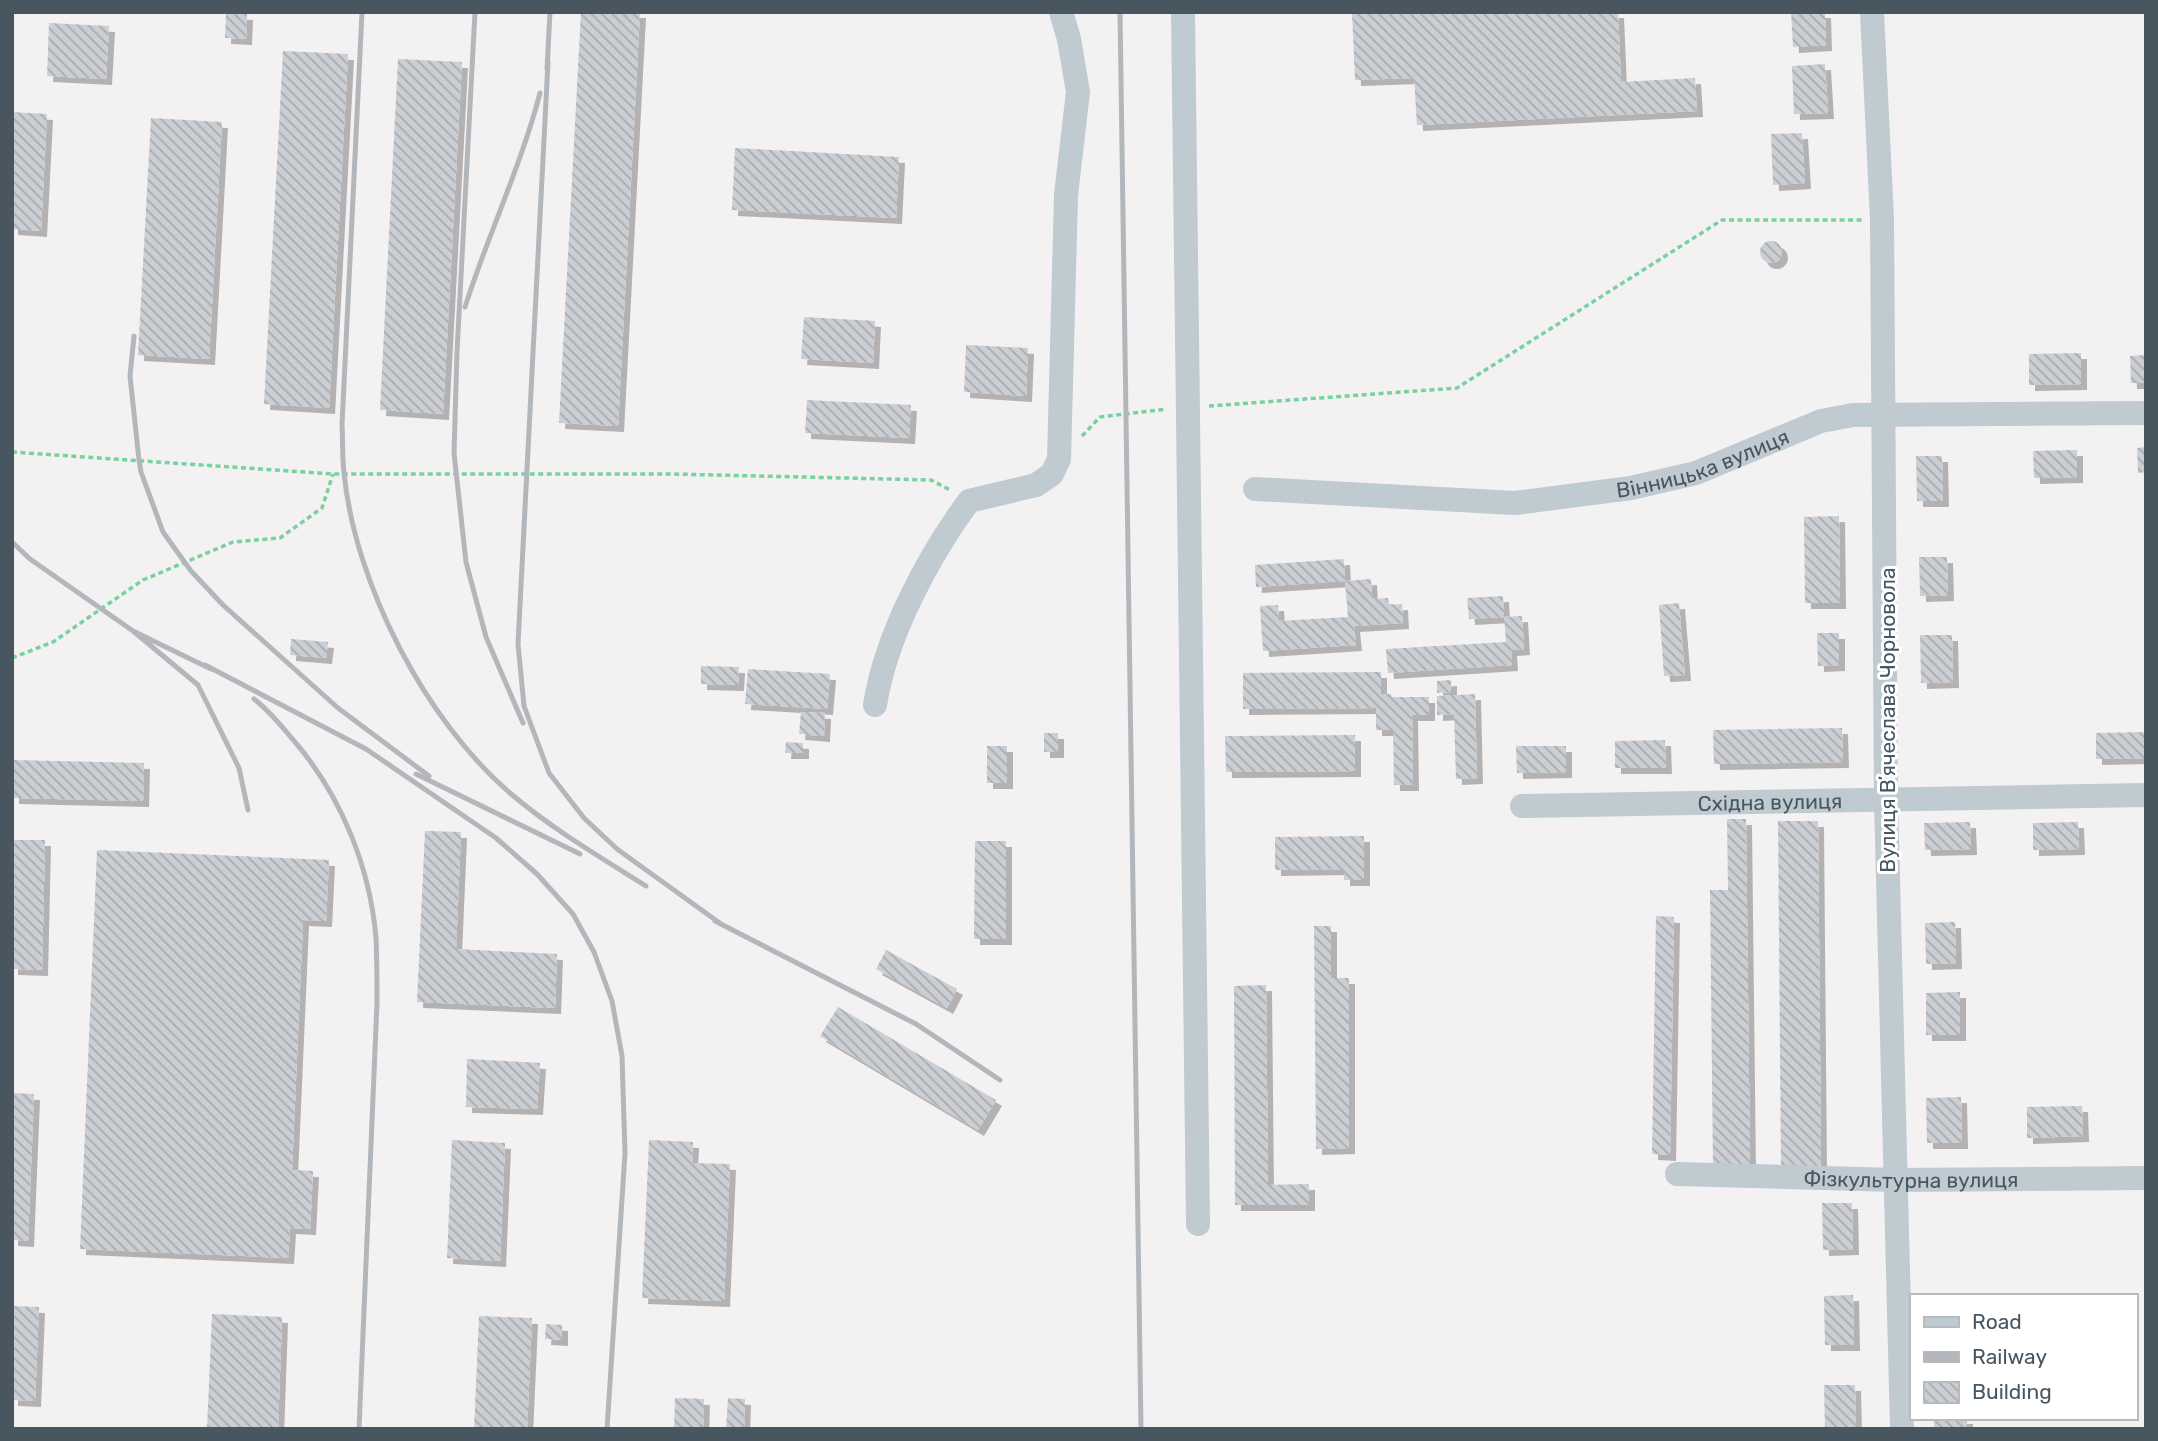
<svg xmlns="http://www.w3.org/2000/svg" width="2158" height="1441" font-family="Rubik,sans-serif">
<defs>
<pattern id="building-back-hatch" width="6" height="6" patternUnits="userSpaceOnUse" patternTransform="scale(1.75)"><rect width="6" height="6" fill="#cbcfd4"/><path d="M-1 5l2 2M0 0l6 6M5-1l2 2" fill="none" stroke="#a7abaf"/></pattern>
<filter id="shadow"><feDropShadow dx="6" dy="6" stdDeviation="0" flood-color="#0004"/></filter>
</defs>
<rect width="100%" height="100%" fill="#f4f1f2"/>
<path fill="url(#building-back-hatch)" filter="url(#shadow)" d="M581,12H640L618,426L559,423Z
M1352,12H1618L1621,82L1695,78L1697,111L1417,125L1414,78L1355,80Z
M1791,12H1825L1826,45L1793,47Z
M226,13L247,14L246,39L225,38Z
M49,23L109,26L106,79L47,76Z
M283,51L348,54L329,408L264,404Z
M398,59L462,62L443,414L380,410Z
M1825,64L1828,113L1794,114L1792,66Z
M12,112L47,114L41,231L12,229Z
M151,118L222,122L209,359L138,355Z
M1802,133L1805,183L1773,185L1771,134Z
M735,148L899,157L896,218L732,210Z
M1760 252a11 11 0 1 1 22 0a11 11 0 1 1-22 0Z
M804,317L875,321L873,363L801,359Z
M966,345L1028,348L1026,396L964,392Z
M2081,353V384L2029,385V354Z
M2146,355V383H2131L2130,356Z
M807,400L911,405L909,438L805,433Z
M2146,447V472L2138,473L2137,448Z
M2077,450V477L2034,478L2033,451Z
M1916,456H1942L1943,501H1917Z
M1839,516L1840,603H1805L1804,517Z
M1919,557H1947L1948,595L1920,596Z
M1344,559L1345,581L1256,587L1255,565Z
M1371,579L1372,599L1388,598L1389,605L1402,604L1403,623L1354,626L1356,645L1263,651L1260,606L1278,605L1279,621L1348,617L1345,581Z
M1503,596L1504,617L1469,619L1467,598Z
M1679,603L1685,675L1664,676L1659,605Z
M1522,616L1524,649L1511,650L1512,665L1388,673L1386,649L1506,642L1504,617Z
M1817,633H1839V665L1818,666Z
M1920,635H1952L1953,682L1921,683Z
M291,639L328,642L326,658L290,655Z
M701,666L739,667L738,685L701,684Z
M748,669L830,674L827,709L745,704Z
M1381,672V694H1391L1392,697H1429V715H1412L1413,785H1394L1393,730H1376V708L1243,709V673Z
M1451,680V692L1437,693V681Z
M1475,694L1477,778L1456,779L1454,714L1437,715V696Z
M801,712L825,713L824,736L799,734Z
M1842,728L1843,762L1714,764L1713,730Z
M2146,732V758L2096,759V733Z
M1044,733H1058V752H1044Z
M1355,735V771L1226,772L1225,736Z
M1665,740L1666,768H1615V741Z
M786,742L803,743V753H785Z
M987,746H1007V783H987Z
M1516,746H1566V772L1517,773Z
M13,760L144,763L143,801L13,798Z
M1727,819H1746L1750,1168L1713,1169L1710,890H1728Z
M1778,821H1818L1821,1168H1781Z
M1970,822L1971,849L1925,850L1924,823Z
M2078,822L2079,849L2033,850V823Z
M425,831L461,832L456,949L557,954L555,1008L417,1002Z
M1364,836V880H1344V869L1275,870V837Z
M13,840H45L42,970L12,969Z
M975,841H1006V939H974Z
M97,850L329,860L326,921L303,920L292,1170L313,1171L310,1229L290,1228L288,1258L80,1249Z
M1656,916L1674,917L1670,1155L1652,1154Z
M1955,922L1956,963L1926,964L1925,923Z
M1314,926H1331V978H1349V1148L1316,1149Z
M886,950L957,989L947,1008L876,969Z
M1266,985L1268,1185L1309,1184V1205H1235L1234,986Z
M1960,992V1035H1926V993Z
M838,1007L996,1100L978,1130L820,1036Z
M467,1059L540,1063L537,1109L466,1107Z
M12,1093L34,1094L28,1241L12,1240Z
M1961,1097L1962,1143H1927L1926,1098Z
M2082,1106L2083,1136L2027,1138V1107Z
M452,1140L505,1143L500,1261L447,1258Z
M649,1140L693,1142L692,1163L730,1164L724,1301L642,1298Z
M1822,1203H1852L1853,1249L1823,1250Z
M1853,1295L1854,1345H1825L1824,1296Z
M12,1306L39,1307L35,1401L12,1400Z
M212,1314L282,1317L278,1429H207Z
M479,1316L532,1318L527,1429H474Z
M546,1324L562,1325V1340L545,1339Z
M1824,1385H1855L1856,1429H1825Z
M675,1398L704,1399L703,1429H674Z
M728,1398L745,1399L744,1429H726Z
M1934,1418H1967V1428H1934Z"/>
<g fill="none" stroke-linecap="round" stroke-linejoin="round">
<path stroke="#76d29e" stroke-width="3.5" stroke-dasharray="5 3.5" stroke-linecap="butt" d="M1209,406L1457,388L1722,220H1863
M1082,436L1100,417L1167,409
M12,452L333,474H672L931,480L952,491
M12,658L53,642L143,580L233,542L280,538L322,508L333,474"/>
<g stroke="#bfcad1" stroke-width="24">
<path d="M1183,12L1198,1224"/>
<path d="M1872,12L1882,220L1886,800L1902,1429"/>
<path id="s1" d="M1255,489L1515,503L1631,488L1696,473L1821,421L1853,415L2146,413"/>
<path d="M875,705C886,635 928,557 969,501L1036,485L1052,474L1059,459L1066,195L1078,92L1069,39L1061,12"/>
<path id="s2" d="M1522,806L2146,795"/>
<path id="s3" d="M1677,1174L1895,1180L2146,1178"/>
</g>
<path stroke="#b3b7bc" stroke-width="5" d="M362,12L342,425C343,441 342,457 344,473C355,584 425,720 510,793C552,829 600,857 646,886
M475,12L457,352L454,453L466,562L486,637L523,723
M1120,12L1141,1429
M548,62L518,644L524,706L549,773L584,818L617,849L721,924
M547,69L550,12
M465,307C488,235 521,166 540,93
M134,336L130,376L139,460L141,472L163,532L191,571L223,605L338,708L429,776
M12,542L30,559L133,631L198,685L239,768L248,810
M133,631L211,669
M205,665L366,749L496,838L537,874L573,914L594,952L612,1001L622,1056L625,1153L607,1429
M254,699C270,711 282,727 295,742C341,796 370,867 376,938C377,960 377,981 377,1003L359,1429
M416,774L580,854
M715,921L916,1024L1000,1080"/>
</g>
<g text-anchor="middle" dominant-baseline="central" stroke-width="6" stroke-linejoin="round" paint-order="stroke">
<g font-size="21" fill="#485660" stroke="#fff">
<text stroke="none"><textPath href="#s1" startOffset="453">Вінницька вулиця</textPath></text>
<text transform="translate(1887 720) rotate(-90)">Вулиця Вʼячеслава Чорновола</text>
<text stroke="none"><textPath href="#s2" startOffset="248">Східна вулиця</textPath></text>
<text stroke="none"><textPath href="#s3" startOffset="234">Фізкультурна вулиця</textPath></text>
</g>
</g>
<rect width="2158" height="1441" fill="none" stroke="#485660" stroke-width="28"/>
<rect x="1910" y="1294" width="228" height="126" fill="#ffffff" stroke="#b6bbbf" stroke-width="2"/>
<rect x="1924" y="1317" width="35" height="10" fill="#bfcad1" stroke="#b6bbbf" stroke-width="2"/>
<text x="1972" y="1329" font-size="21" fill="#485660">Road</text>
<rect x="1924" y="1352" width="35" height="10" fill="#b3b7bc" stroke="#b6bbbf" stroke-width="2"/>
<text x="1972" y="1364" font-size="21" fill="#485660">Railway</text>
<rect x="1924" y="1382" width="35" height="21" fill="url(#building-back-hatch)" stroke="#b6bbbf" stroke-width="2"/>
<text x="1972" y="1399" font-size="21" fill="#485660">Building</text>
</svg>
